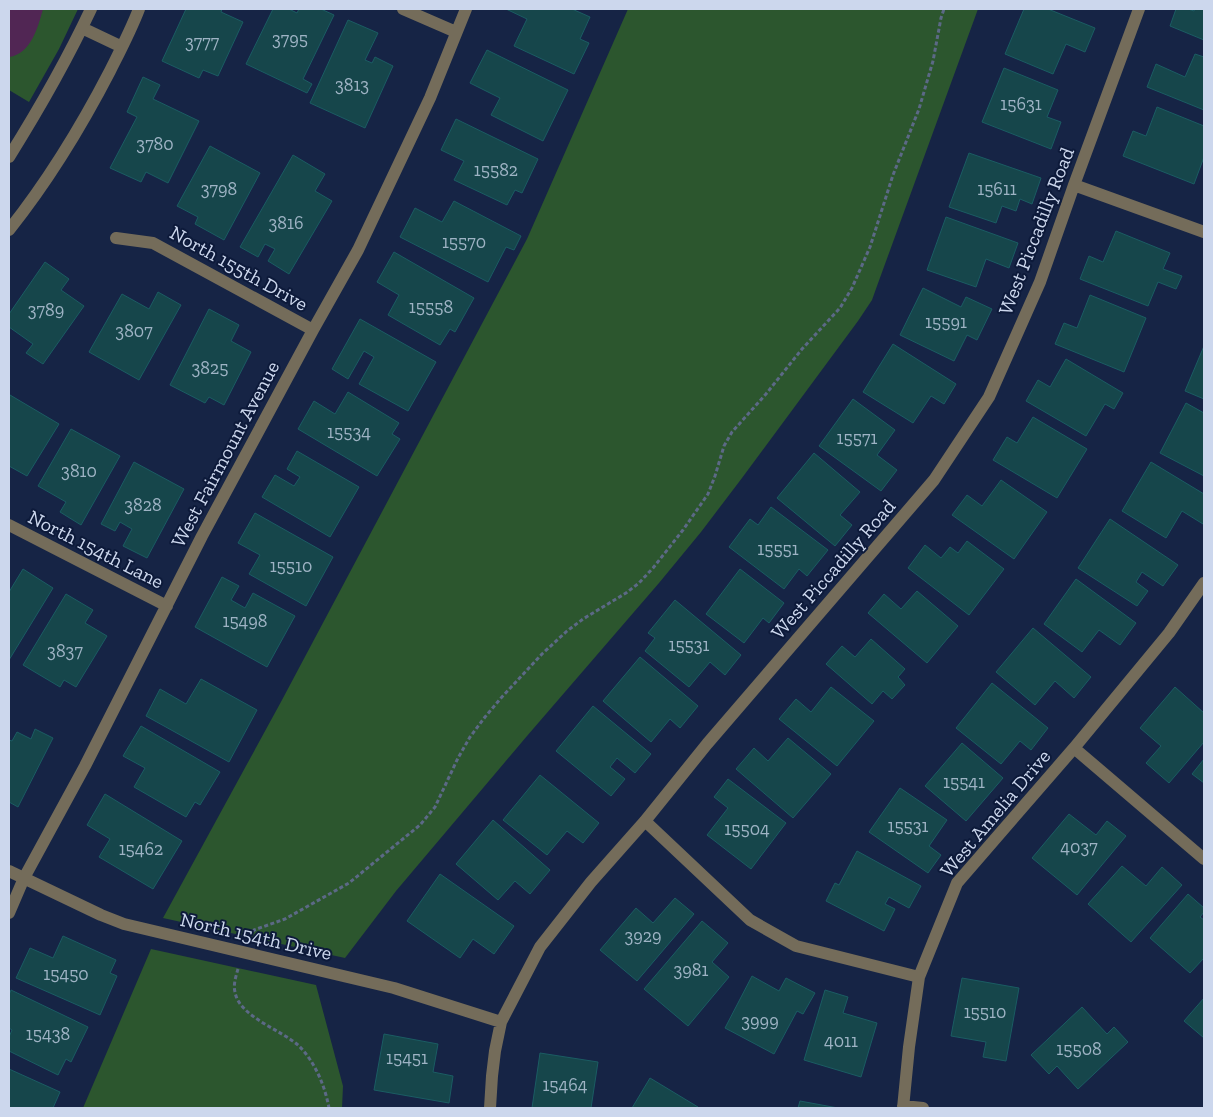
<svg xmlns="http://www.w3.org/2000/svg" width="1213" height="1117" font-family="'Zilla Slab',serif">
<rect width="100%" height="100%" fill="#162445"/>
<path fill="#2c562e" d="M9,9H78L59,49L29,102L9,90Z
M628,9H978L877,286L872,300L858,321L742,478L701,532L659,583L527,736L396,891L345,958L163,918L282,700L527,239Z
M151,949L316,985L343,1086L342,1108H83Z"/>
<path fill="#512654" d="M9,9H43C38,27 31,54 9,57Z"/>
<path fill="#16464b" stroke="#1b5c63" d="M186,9H222L221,12L243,22L218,76L203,70L199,78L162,61Z
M273,9H289L297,13L299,9H321L334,15L303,79L312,84L307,93L246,64Z
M506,9H572L590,17L580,39L589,43L574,74L514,46L527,19Z
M1024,9H1048L1095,28L1085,52L1066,44L1053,74L1005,54Z
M1176,9H1188L1194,11L1195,9H1204V40L1170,26Z
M348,20L378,33L365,60L372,63L375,57L393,66L365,128L310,103Z
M487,50L568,90L543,141L491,115L500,98L470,83Z
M1195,54L1204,57V110L1147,87L1156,64L1185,77Z
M1004,68L1058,90L1047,117L1061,122L1051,149L982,122Z
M143,77L160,85L153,99L199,121L168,183L146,172L141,182L110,168L137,117L127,112Z
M1157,107L1204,126V157L1194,184L1123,156L1133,131L1146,136Z
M456,119L538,159L522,193L515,190L507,205L454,180L464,161L441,150Z
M210,146L260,173L224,240L195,224L198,217L177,206Z
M969,153L1041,178L1032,204L1020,199L1016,211L1002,206L996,223L949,207Z
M293,155L325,174L315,191L332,201L289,274L268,261L275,249L265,244L258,257L240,247Z
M454,201L521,236L514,250L506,247L488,282L400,237L415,208L442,222Z
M946,217L1018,243L1009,268L986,259L976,287L927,270Z
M1116,231L1170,253L1163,269L1182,276L1176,289L1158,282L1148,306L1080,279L1089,256L1103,262Z
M394,252L474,298L455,332L450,329L440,345L388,315L399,295L377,282Z
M45,262L69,279L61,290L84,306L43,364L26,353L33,344L9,327V314Z
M923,288L961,307L966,297L992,309L977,340L967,335L954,361L900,335Z
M158,292L181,305L139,380L89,352L122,294L149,309Z
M1090,295L1146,318L1124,372L1055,344L1064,323L1077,328Z
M209,309L239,325L231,341L251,352L224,405L209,397L205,403L170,385Z
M360,319L436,362L408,411L359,384L374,357L364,351L348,379L332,369Z
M893,344L956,384L944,404L931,396L913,423L863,392Z
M1204,346V399L1185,391Z
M1066,359L1123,393L1114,409L1105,404L1086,436L1026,401L1038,380L1050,387Z
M348,392L399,423L392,434L400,439L377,476L298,429L314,401L335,414Z
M10,395L59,424L27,476L9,466V397Z
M853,399L895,430L877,455L897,470L881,491L819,446Z
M1186,403L1204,413V476L1160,453Z
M1033,417L1087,449L1057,498L993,460L1007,437L1017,443Z
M71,429L120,456L81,525L60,512L66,502L38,486Z
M297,451L359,487L330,537L262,497L275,475L294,486L300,477L287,469Z
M814,453L860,492L840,515L852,525L835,546L777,498Z
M134,462L184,489L147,558L123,546L132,529L120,522L115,531L101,524Z
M1151,462L1204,494V522L1203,524L1182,511L1166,538L1122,511Z
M1001,480L1047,512L1014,559L952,515L967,495L982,506Z
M771,507L828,550L807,576L799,569L784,589L729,547L750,519L758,525Z
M255,513L333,557L306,606L249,574L260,555L238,543Z
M1110,519L1178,565L1163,586L1142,572L1136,582L1148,591L1137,606L1078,568Z
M967,541L1004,569L969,615L908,568L925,545L941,558L950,547L958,553Z
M23,569L53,588L9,660V592Z
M740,569L784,603L769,623L763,618L744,643L706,614Z
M222,577L239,586L231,600L245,608L253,593L295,616L267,667L195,627Z
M1076,579L1136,623L1120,645L1099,630L1082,652L1044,624Z
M917,591L958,626L927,663L868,613L884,594L901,609Z
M66,594L93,610L85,623L107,636L76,687L64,680L60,687L23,665Z
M675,600L741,655L725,675L710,662L689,687L645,651L655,638L648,633Z
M1033,628L1091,677L1074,698L1055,681L1035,705L996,672Z
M871,639L905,669L898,677L905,685L892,699L883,691L872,704L826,664L842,646L855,657Z
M640,657L698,706L680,728L670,719L651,742L603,701Z
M201,679L257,710L229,762L146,716L160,689L186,704Z
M992,683L1048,728L1031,750L1020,741L1001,764L956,728Z
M831,687L874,721L837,766L779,719L796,699L811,712Z
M1175,687L1204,713V742L1169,783L1146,763L1161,746L1140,728Z
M593,706L651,754L635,773L617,758L610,767L625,779L611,796L556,751Z
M141,726L220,772L200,805L195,802L186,817L134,787L145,768L123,756Z
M35,729L53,738L18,807L9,802V740L12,741L17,732L31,739Z
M788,738L831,774L793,818L736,769L754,748L768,761Z
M962,743L1003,778L966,821L925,786Z
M1204,759V783L1192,774Z
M540,775L599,823L583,843L567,831L547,855L503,820Z
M728,779L786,823L751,869L707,835L728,808L714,797Z
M900,788L947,820L929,846L941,855L928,873L869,832Z
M105,794L182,841L153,889L99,857L110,839L87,825Z
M1069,814L1096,835L1107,821L1126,836L1077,895L1032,858Z
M493,820L550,870L530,894L515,881L498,900L456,864Z
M857,851L921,886L909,908L889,897L885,904L895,909L884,931L826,901L835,883L839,885Z
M1122,866L1146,886L1162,867L1182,885L1131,942L1088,904Z
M440,874L514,926L494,954L473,939L460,958L407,921Z
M1188,894L1204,908V912L1200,917L1204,920V958L1190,973L1150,938Z
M675,898L694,914L637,981L600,950L636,908L653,923Z
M702,921L728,943L712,962L729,977L688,1026L644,989Z
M63,936L116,960L110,973L117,976L100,1015L16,978L30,948L53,958Z
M752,976L779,991L786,978L815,993L803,1014L797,1011L774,1054L725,1028Z
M962,978L1019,988L1006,1061L983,1057L986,1042L951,1036Z
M11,990L88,1027L71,1062L66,1059L58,1075L9,1051V1037L12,1030L9,1028V995Z
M825,990L848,997L843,1013L877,1023L861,1077L804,1060Z
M1204,998V1038L1184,1021Z
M1082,1007L1107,1034L1114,1027L1128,1042L1078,1089L1057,1066L1049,1074L1031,1055Z
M384,1034L438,1044L433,1072L453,1076L449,1103L374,1090Z
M540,1053L598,1062L591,1108H532Z
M9,1069L60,1092L53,1108H9Z
M650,1078L698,1107L697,1108H632Z
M800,1101L838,1108H798Z"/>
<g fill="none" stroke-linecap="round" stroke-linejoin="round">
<path stroke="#5c6986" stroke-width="3" stroke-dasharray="4 2.5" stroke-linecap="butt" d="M249,937L254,930L285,919L349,883L420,825L435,807L458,758L470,737L485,717L501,698L542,654L567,631L583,619L626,593L639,583L653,568L683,530L708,494L715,476L724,446L732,432L766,394L802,349L840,308L852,288L870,247L893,175L919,109L933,61L941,18L944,9
M238,969C236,976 233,985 235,992C239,1017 282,1030 299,1046C315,1062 325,1086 329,1108"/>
<path stroke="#746c5a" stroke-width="12" d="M403,9L456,32
M82,28L122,47
M9,157C39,109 67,60 91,9
M1074,185L1204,232
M9,230C48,181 81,127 110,71C120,51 131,30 139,9
M116,238L153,243L313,330
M9,525L167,606
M1074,748L1204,859
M645,821L750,920L796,946L919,977
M9,871L101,915L124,924L394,988L501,1022
M9,913L24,878L85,766L202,536L313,330L358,250L430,98L466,9
M903,1106L923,1108
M490,1108L492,1076L495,1051L501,1022L540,947L591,882L645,821L707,744L934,480L989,397L1040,282L1074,185L1139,9
M903,1108L909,1047L919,977L957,883L1074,748L1169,633L1204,583"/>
</g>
<g text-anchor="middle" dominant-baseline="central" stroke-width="4" stroke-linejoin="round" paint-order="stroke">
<g font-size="18" fill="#9eb3c4">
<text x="290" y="39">3795</text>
<text x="202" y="42">3777</text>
<text x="352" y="85">3813</text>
<text x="1021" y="104">15631</text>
<text x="155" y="144">3780</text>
<text x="496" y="170">15582</text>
<text x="219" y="189">3798</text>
<text x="997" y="189">15611</text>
<text x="286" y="223">3816</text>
<text x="464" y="242">15570</text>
<text x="431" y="307">15558</text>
<text x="46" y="310">3789</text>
<text x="946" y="322">15591</text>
<text x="134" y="331">3807</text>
<text x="210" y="368">3825</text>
<text x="349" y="432">15534</text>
<text x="857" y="438">15571</text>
<text x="79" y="471">3810</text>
<text x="143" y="505">3828</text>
<text x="778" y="549">15551</text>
<text x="291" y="566">15510</text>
<text x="245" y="621">15498</text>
<text x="689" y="645">15531</text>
<text x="65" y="651">3837</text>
<text x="964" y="782">15541</text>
<text x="908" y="826">15531</text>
<text x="747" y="829">15504</text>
<text x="1079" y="847">4037</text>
<text x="141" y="849">15462</text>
<text x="643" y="936">3929</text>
<text x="691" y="970">3981</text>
<text x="66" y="974">15450</text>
<text x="985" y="1012">15510</text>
<text x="760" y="1021">3999</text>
<text x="48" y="1034">15438</text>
<text x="841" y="1041">4011</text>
<text x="1079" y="1049">15508</text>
<text x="407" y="1058">15451</text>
<text x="565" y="1085">15464</text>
</g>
<g font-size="20" fill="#ccd7ed" stroke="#0d1a3a">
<text transform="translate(1036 231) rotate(-69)">West Piccadilly Road</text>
<text transform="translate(239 268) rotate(29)">North 155th Drive</text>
<text transform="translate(225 454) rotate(-62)">West Fairmount Avenue</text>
<text transform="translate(96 549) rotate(27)">North 154th Lane</text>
<text transform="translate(833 569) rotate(-49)">West Piccadilly Road</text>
<text transform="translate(995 813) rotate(-50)">West Amelia Drive</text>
<text transform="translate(256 936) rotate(13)">North 154th Drive</text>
</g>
</g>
<rect width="1213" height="1117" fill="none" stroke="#ccd7ed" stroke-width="20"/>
</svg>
